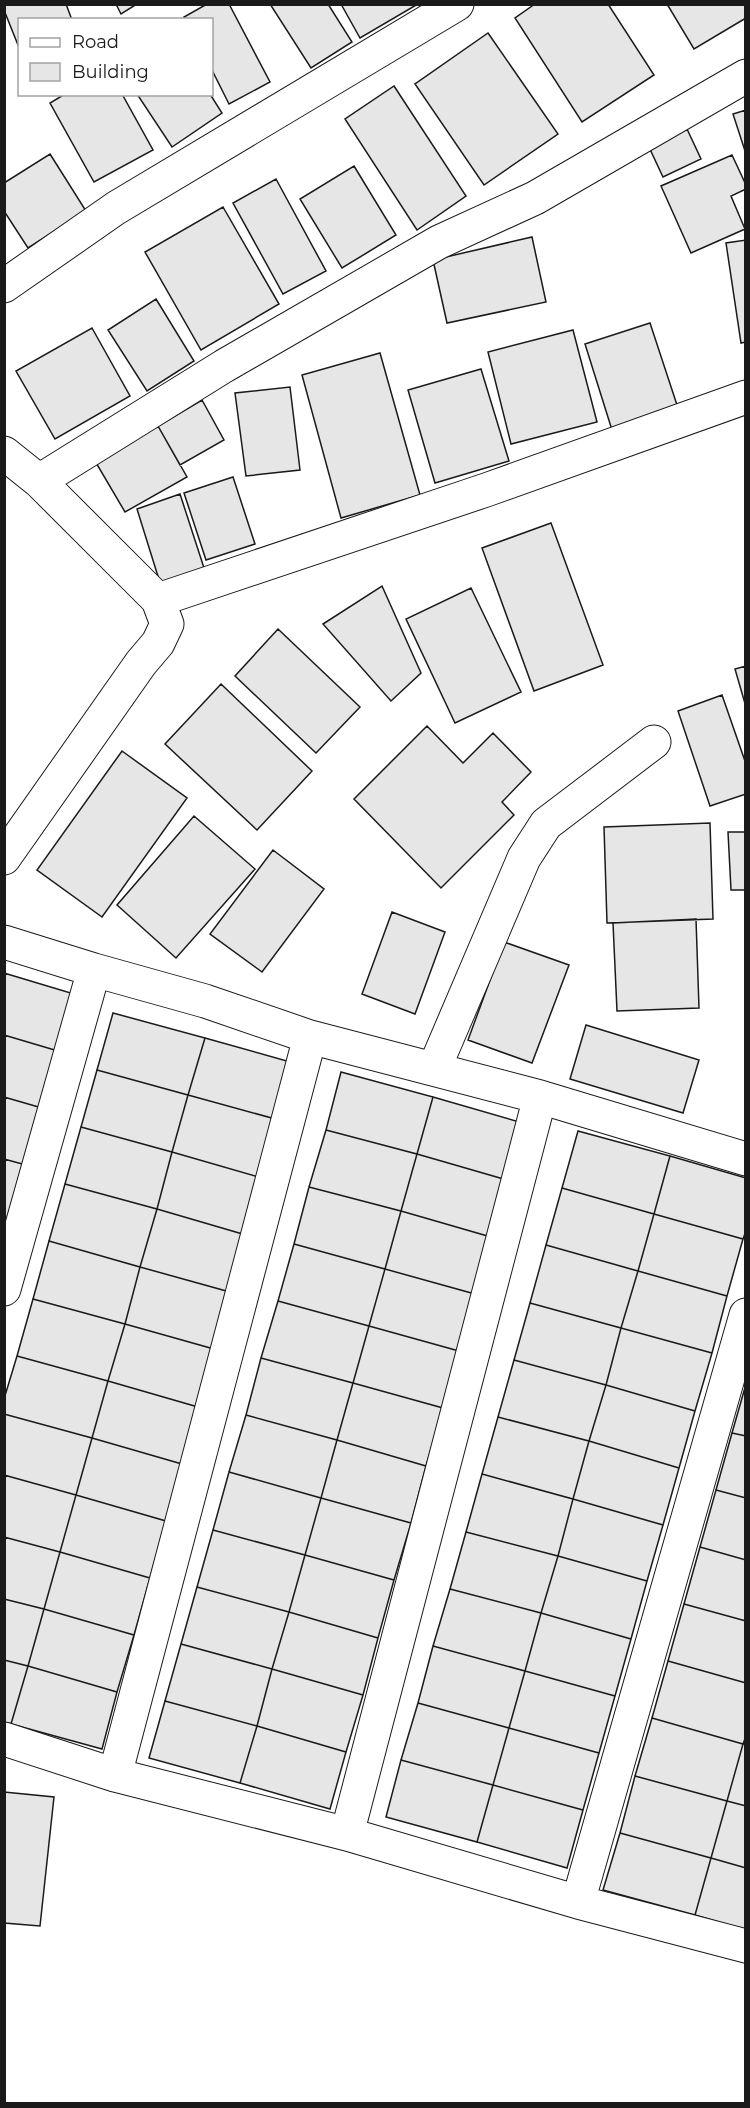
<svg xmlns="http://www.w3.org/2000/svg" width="750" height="2108" font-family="Montserrat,sans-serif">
<rect width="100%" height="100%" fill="#fff"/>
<path fill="#e6e6e6" stroke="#1a1a1a" stroke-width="1.5" d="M4,4H66L72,20H20V50L4,10Z
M116,4H137L121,14Z
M207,4H229L270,82L229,104L212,70V20H186L184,17Z
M270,4H328L352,42L311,68Z
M341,4H418L360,38Z
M535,4H608L654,75L582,122L515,18Z
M667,4H745L746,18L694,49Z
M488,33L558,134L484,185L415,84Z
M394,86L466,196L417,230L345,119Z
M65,94H122L153,150L94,182L50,103Z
M137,94H210L222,113L172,147Z
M746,110V154L733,114Z
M687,129L701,159L663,177L649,147Z
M50,154L86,211L28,248L4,211V183Z
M732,155L746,185V189L731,196L745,229L691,253L661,186Z
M354,166L396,235L342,268L300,199Z
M276,179L326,271L283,294L233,203Z
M223,207L279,304L201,350L145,252Z
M532,237L546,302L447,323L433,260Z
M746,240V342L741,343L726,243Z
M156,299L194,361L147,391L108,330Z
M650,323L678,408L612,430L585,344Z
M92,328L130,396L55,439L16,371Z
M573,330L597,422L511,444L488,352Z
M380,353L420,495L341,518L302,375Z
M481,369L509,461L435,483L408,390Z
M290,387L300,470L246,476L235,393Z
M202,400L224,440L180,465L158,426Z
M158,426L187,477L125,512L95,461Z
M233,477L255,544L206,560L184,493Z
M180,494L205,571L161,586L137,509Z
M551,523L603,665L534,691L482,548Z
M382,586L421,673L391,701L323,624Z
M471,588L521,692L455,723L406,619Z
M278,629L360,707L316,753L235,676Z
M746,666V707L735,669Z
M221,684L312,771L257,830L165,744Z
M722,695L746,764V794L710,806L678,711Z
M427,726L463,763L493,733L531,772L502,802L514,815L441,888L354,799Z
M122,751L187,798L102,917L37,870Z
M194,816L255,869L176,958L117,905Z
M710,823L713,919L607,923L604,827Z
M728,832H746V890H731Z
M273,850L324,889L262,972L210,934Z
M392,912L445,932L415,1014L362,994Z
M696,919L699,1008L617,1011L613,923Z
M504,942L569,965L532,1063L468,1040Z
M4,973L74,994L58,1051L4,1035Z
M113,1013L205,1038L188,1095L97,1070Z
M586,1025L699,1060L683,1113L570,1079Z
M4,1035L58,1051L42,1108L4,1097Z
M205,1038L294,1063L279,1120L188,1095Z
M97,1070L188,1095L172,1152L81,1127Z
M341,1072L433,1097L417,1154L326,1130Z
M188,1095L279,1120L262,1178L172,1152Z
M4,1097L42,1108L26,1165L4,1159Z
M433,1097L523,1123L507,1180L417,1154Z
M81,1127L172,1152L157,1209L65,1184Z
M326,1130L417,1154L401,1211L309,1187Z
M578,1131L670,1156L654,1214L562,1188Z
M172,1152L262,1178L246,1235L157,1209Z
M417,1154L507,1180L491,1237L401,1211Z
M670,1156L746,1178V1231L743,1239L654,1214Z
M4,1159L26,1165L10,1222L4,1221Z
M65,1184L157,1209L140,1267L49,1241Z
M309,1187L401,1211L385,1269L294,1244Z
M562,1188L654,1214L638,1271L546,1245Z
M157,1209L246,1235L230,1292L140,1267Z
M401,1211L491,1237L475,1294L385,1269Z
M654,1214L743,1239L727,1296L638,1271Z
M49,1241L140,1267L125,1324L33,1299Z
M294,1244L385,1269L369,1326L278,1301Z
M546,1245L638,1271L621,1328L530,1303Z
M140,1267L230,1292L214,1349L125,1324Z
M385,1269L475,1294L459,1351L369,1326Z
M638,1271L727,1296L712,1353L621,1328Z
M33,1299L125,1324L108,1381L17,1356Z
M278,1301L369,1326L353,1383L261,1358Z
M530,1303L621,1328L606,1385L514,1360Z
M125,1324L214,1349L198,1407L108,1381Z
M369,1326L459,1351L443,1408L353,1383Z
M621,1328L712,1353L695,1411L606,1385Z
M17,1356L108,1381L92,1438L4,1414V1399Z
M261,1358L353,1383L337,1440L246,1415Z
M514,1360L606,1385L589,1441L498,1417Z
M108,1381L198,1407L182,1464L92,1438Z
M353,1383L443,1408L426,1466L337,1440Z
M746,1384V1436L732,1433Z
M606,1385L695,1411L679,1468L589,1441Z
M4,1414L92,1438L76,1495L4,1475Z
M246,1415L337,1440L321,1498L229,1472Z
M498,1417L589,1441L573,1499L482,1474Z
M732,1433L746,1436V1498L716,1490Z
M92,1438L182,1464L166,1521L76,1495Z
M337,1440L426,1466L411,1523L321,1498Z
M589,1441L679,1468L663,1525L573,1499Z
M229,1472L321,1498L305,1555L213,1530Z
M482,1474L573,1499L558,1556L466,1532Z
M4,1475L76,1495L60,1552L4,1537Z
M716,1490L746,1498V1560L700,1547Z
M76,1495L166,1521L150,1578L60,1552Z
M321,1498L411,1523L394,1580L305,1555Z
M573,1499L663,1525L647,1581L558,1556Z
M213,1530L305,1555L289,1612L197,1587Z
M466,1532L558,1556L541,1613L450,1589Z
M4,1537L60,1552L44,1609L4,1599Z
M700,1547L746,1560V1621L684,1604Z
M60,1552L150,1578L134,1635L44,1609Z
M305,1555L394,1580L378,1638L289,1612Z
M558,1556L647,1581L631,1639L541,1613Z
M197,1587L289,1612L272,1669L181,1644Z
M450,1589L541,1613L525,1671L433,1646Z
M4,1599L44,1609L28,1666L4,1660Z
M684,1604L746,1621V1683L668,1661Z
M44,1609L134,1635L117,1692L28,1666Z
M289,1612L378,1638L363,1695L272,1669Z
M541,1613L631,1639L615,1696L525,1671Z
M181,1644L272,1669L257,1726L165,1701Z
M433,1646L525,1671L509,1728L418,1703Z
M4,1660L28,1666L11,1724L4,1722Z
M668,1661L746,1683V1736L743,1744L652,1718Z
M28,1666L117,1692L102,1749L11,1724Z
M272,1669L363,1695L346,1752L257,1726Z
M525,1671L615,1696L599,1753L509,1728Z
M165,1701L257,1726L240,1783L149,1758Z
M418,1703L509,1728L493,1785L401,1760Z
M652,1718L743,1744L727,1801L635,1776Z
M257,1726L346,1752L330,1809L240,1783Z
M509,1728L599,1753L583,1810L493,1785Z
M743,1744H746V1806L727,1801Z
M401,1760L493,1785L477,1842L386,1817Z
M635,1776L727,1801L711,1858L620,1833Z
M493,1785L583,1810L567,1868L477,1842Z
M4,1792L54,1797L40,1926L4,1923Z
M727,1801L746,1806V1868L711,1858Z
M620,1833L711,1858L695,1915L603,1890Z
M711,1858L746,1868V1930L695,1915Z"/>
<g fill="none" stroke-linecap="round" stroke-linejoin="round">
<defs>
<path id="minor" d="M4,286L116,208L457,4
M4,453L39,481L158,600L167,624L158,643L141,663L4,858
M39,481L224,366L439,242L535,198L746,76
M158,600L486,490L746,397
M4,942L94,970L205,1001L310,1037L540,1097L746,1159
M434,1069L524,858L546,824L654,742
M4,1289L94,970
M4,1739L115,1775L347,1834L578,1902L746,1946
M115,1775L310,1037
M347,1834L540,1097
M578,1902L746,1315"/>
</defs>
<use href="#minor" stroke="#1a1a1a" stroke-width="35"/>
<use href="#minor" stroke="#fff" stroke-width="33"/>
</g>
<rect width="750" height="2108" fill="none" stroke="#1a1a1a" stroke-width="12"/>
<rect x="18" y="18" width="195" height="78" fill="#ffffff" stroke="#a3a3a3" stroke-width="1.5"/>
<rect x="30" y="38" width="30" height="9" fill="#ffffff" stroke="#a3a3a3" stroke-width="1.5"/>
<text x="72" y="48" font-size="18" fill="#1a1a1a">Road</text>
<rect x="30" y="63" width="30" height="18" fill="#e6e6e6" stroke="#a3a3a3" stroke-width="1.5"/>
<text x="72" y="78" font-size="18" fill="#1a1a1a">Building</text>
</svg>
